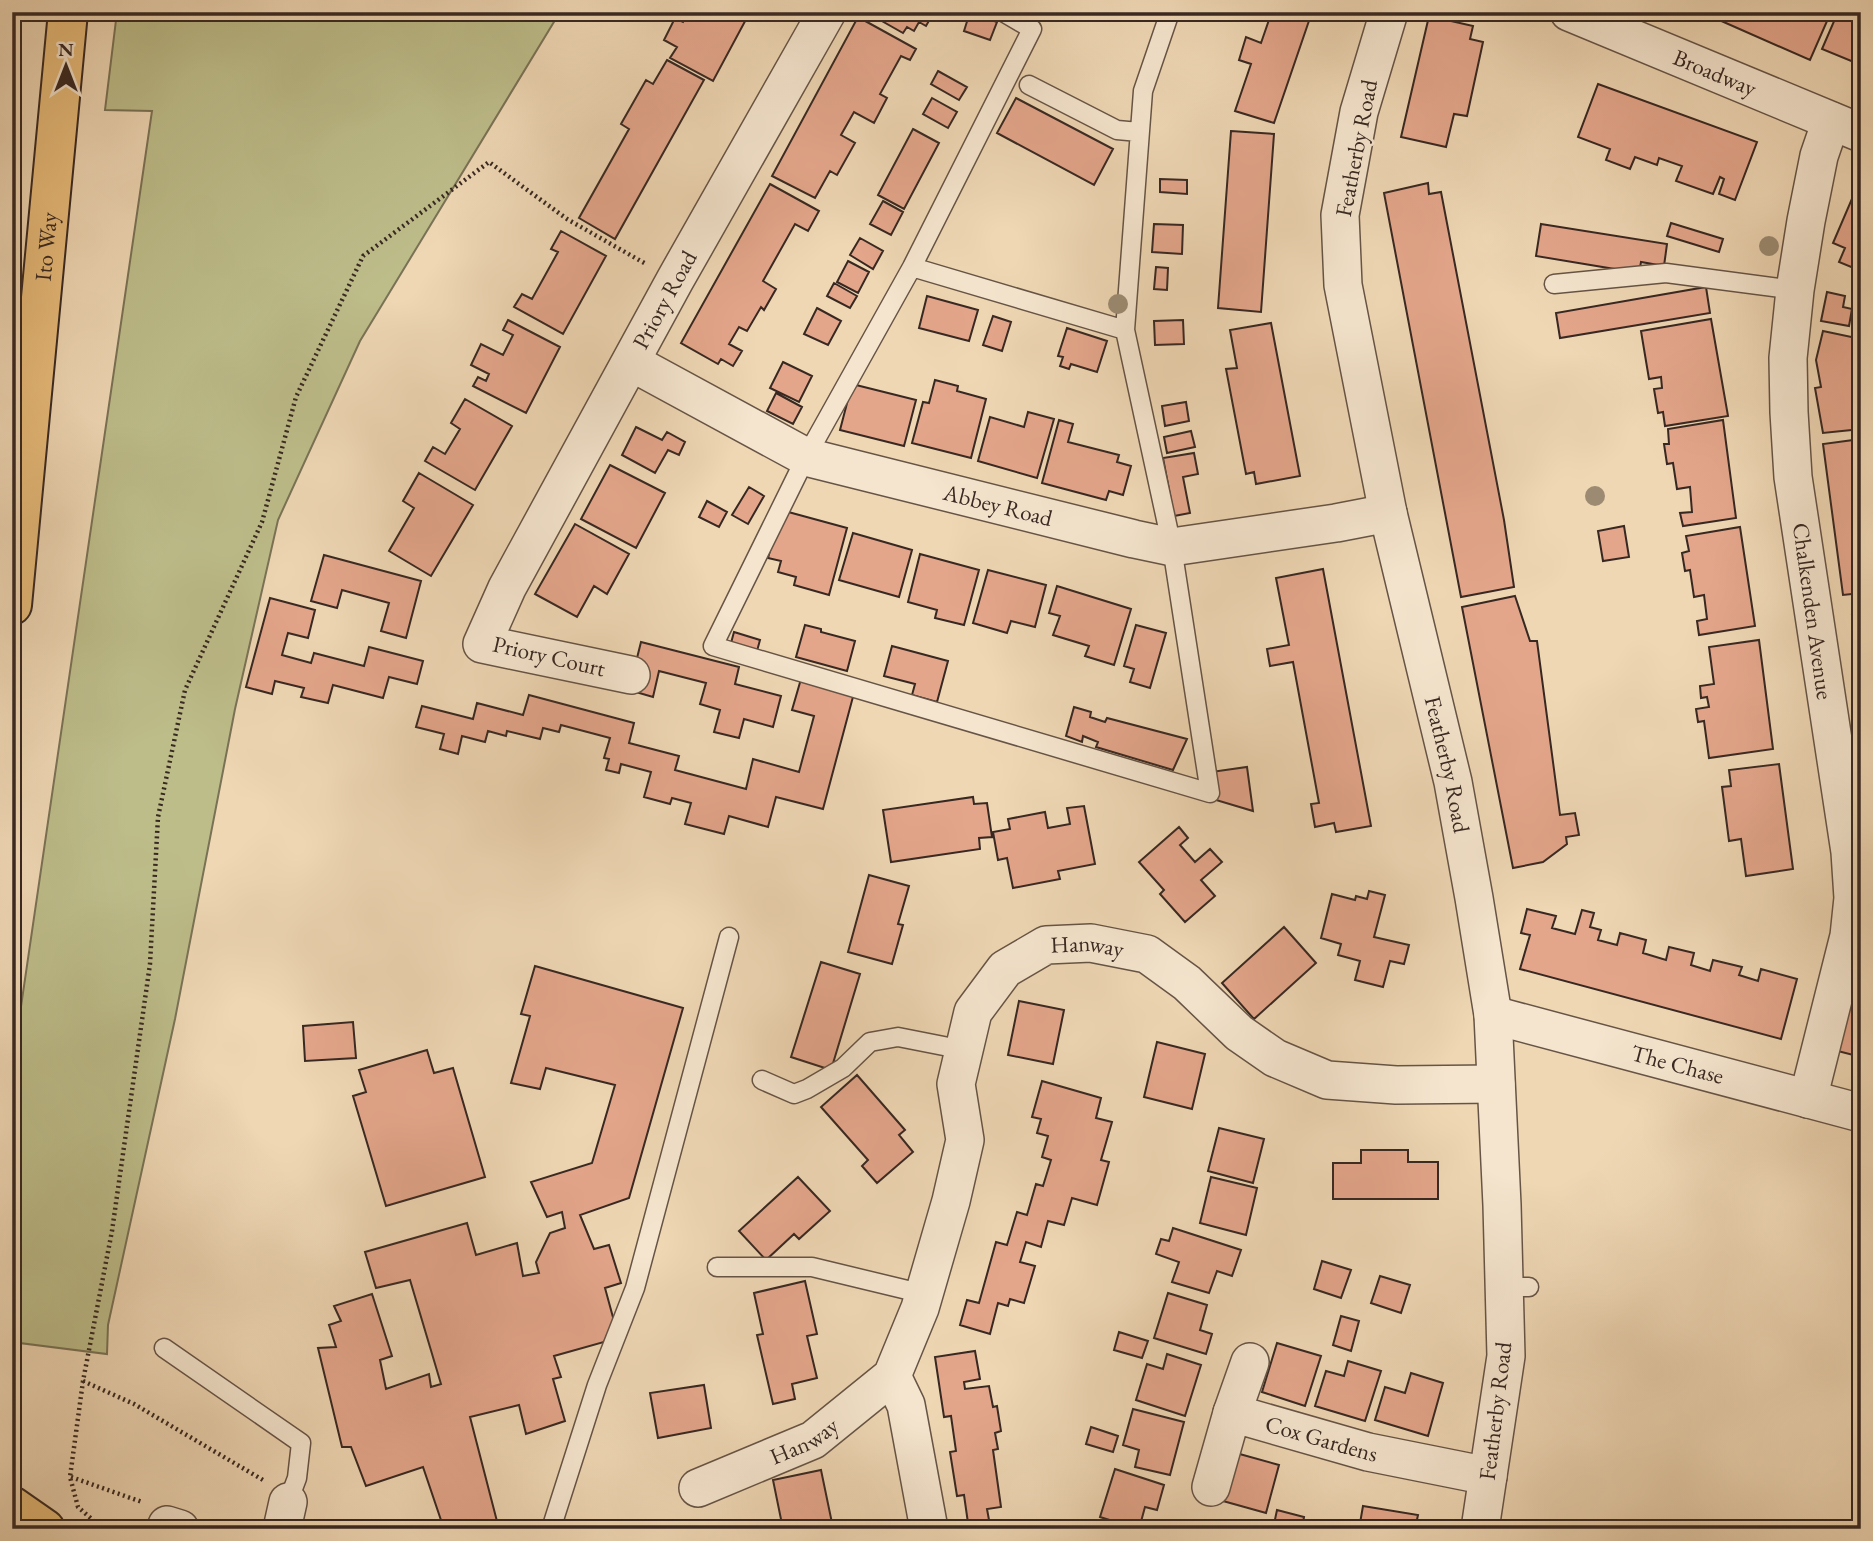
<svg xmlns="http://www.w3.org/2000/svg" width="1873" height="1541" font-family="'EB Garamond',serif">
<rect width="100%" height="100%" fill="#efd7b4"/>
<filter id="stains"><feTurbulence type="fractalNoise" baseFrequency=".00286" numOctaves="4"/><feColorMatrix values="0 0 0 0 .2 0 0 0 0 .09 0 0 0 0 .02 0 0 0 .5 -.17"/></filter>
<radialGradient id="worn" r=".72"><stop offset=".6" stop-color="#630" stop-opacity="0"/><stop offset="1" stop-color="#630" stop-opacity=".3"/></radialGradient>
<path fill="#bdbd8a" stroke="#7a7256" stroke-width="2" d="M117,12H560L360,341L278,520L235,709L175,1019L108,1325L107,1354L12,1342V1068L152,111L105,110Z"/>
<path fill="#e4a68b" stroke="#382822" stroke-width="2" d="M688,12H750L713,81L670,58L677,47L664,40L675,18L683,22Z
M866,12H934L926,26L919,22L914,31L907,27L903,33Z
M970,12L997,22L990,40L964,31Z
M1266,12H1312L1274,123L1235,111L1251,64L1239,60L1246,37L1261,43L1271,14Z
M1701,12H1831L1810,60Z
M1838,12H1861V65L1822,49Z
M1429,16L1473,26L1470,39L1483,42L1467,116L1454,114L1446,147L1401,137Z
M858,17L916,49L910,60L901,56L880,94L887,98L874,123L854,112L841,135L855,143L837,175L830,171L815,198L772,176Z
M667,60L704,80L615,239L579,218L629,129L621,124L646,80L653,84Z
M938,71L967,87L959,100L931,84Z
M1598,84L1757,142L1735,200L1719,194L1724,179L1720,177L1713,194L1676,181L1682,166L1659,158L1657,165L1635,157L1630,169L1606,160L1610,149L1578,137Z
M932,98L957,112L948,128L923,114Z
M1016,98L1113,149L1094,185L997,133Z
M913,129L939,143L904,209L878,195Z
M1231,131L1274,134L1261,312L1218,308Z
M1160,179L1187,180V194L1160,192Z
M1428,183L1429,194L1441,192L1504,520L1514,587L1461,597L1384,193Z
M770,184L819,211L808,231L795,224L763,281L776,289L764,310L761,307L747,331L739,327L729,344L742,351L733,366L721,359L718,364L681,343Z
M1854,194L1861,197V271L1839,262L1845,248L1833,243Z
M883,201L903,212L891,235L870,224Z
M1671,223L1723,239L1719,252L1667,236Z
M1154,224L1183,225L1182,254L1152,252Z
M1541,224L1667,244L1664,266L1641,262L1639,273L1536,256Z
M561,231L606,256L563,334L514,307L522,294L532,299L558,252L551,249Z
M860,238L883,251L873,269L850,255Z
M848,261L869,272L858,293L837,282Z
M1156,267L1168,268L1167,290L1154,289Z
M834,283L857,296L850,308L827,296Z
M1706,287L1710,313L1560,338L1556,313Z
M1827,292L1845,296L1843,307L1852,309L1849,326L1821,321Z
M927,296L978,310L969,341L919,328Z
M817,308L841,321L828,345L804,334Z
M993,316L1011,322L1002,351L983,345Z
M1711,319L1728,416L1665,426L1663,412L1658,413L1654,389L1662,388L1661,377L1649,379L1641,331Z
M508,320L560,347L526,413L473,386L478,377L486,381L489,374L471,365L481,344L503,355L513,335L503,330Z
M1183,320L1184,344L1155,345L1154,321Z
M1271,323L1300,476L1256,484L1254,472L1246,474L1226,369L1237,368L1230,330Z
M1067,328L1107,341L1097,372L1071,364L1069,369L1060,366L1063,357L1058,356Z
M1823,331L1861,339L1855,371V376H1861V429L1823,433L1815,388L1821,387L1816,360Z
M783,362L812,376L799,402L770,388Z
M935,380L958,386L957,391L986,399L971,458L912,443L923,402L929,403Z
M852,384L916,400L904,446L840,430Z
M776,393L802,407L793,424L767,411Z
M465,399L512,426L475,490L425,461L433,447L445,454L460,429L451,423Z
M1186,402L1189,421L1165,426L1162,406Z
M1028,412L1054,419L1037,478L978,461L990,417L1024,427Z
M1059,420L1073,424L1068,442L1119,455L1117,462L1131,466L1123,495L1109,491L1106,500L1042,483Z
M1723,420L1736,518L1683,526L1680,513L1692,512L1690,487L1677,489L1673,463L1667,464L1664,444H1669L1668,429Z
M636,427L662,440L667,432L685,442L679,455L668,450L655,473L622,455Z
M1191,431L1195,447L1167,453L1164,437Z
M1861,439V593L1843,595L1823,444Z
M1194,453L1198,474L1183,477L1190,513L1174,516L1163,458Z
M610,465L665,493L636,548L581,519Z
M419,473L473,505L431,576L389,551L414,508L403,501Z
M749,487L764,496L748,524L732,515Z
M707,501L727,512L719,527L699,517Z
M781,510L847,528L829,595L794,585L796,577L778,572L781,561L768,558Z
M575,524L629,554L607,594L594,586L577,617L535,594Z
M1624,526L1629,557L1603,561L1598,531Z
M1740,527L1755,626L1699,635L1697,621L1707,619L1704,595L1694,597L1690,570L1685,571L1682,553L1689,551L1686,536Z
M853,533L912,550L899,597L839,580Z
M920,554L979,570L964,625L935,618L937,610L908,602Z
M324,555L421,581L406,638L381,631L389,603L342,590L337,608L311,601Z
M1323,569L1371,826L1336,832L1334,823L1315,827L1311,804L1319,803L1293,662L1270,666L1267,649L1289,645L1276,578Z
M988,570L1046,585L1035,627L1011,621L1007,633L973,623Z
M1057,586L1131,609L1114,665L1085,656L1089,646L1053,635L1060,616L1049,613Z
M1515,596L1530,641H1537L1560,815L1575,813L1579,835L1566,837L1567,844L1543,862L1513,868L1462,607Z
M270,598L315,610L308,638L288,633L282,655L311,663L314,653L364,666L369,647L423,661L417,684L389,677L383,698L333,685L328,703L301,697L304,688L275,681L272,694L246,687Z
M1861,613V667L1852,615Z
M805,625L821,629V632L855,641L847,671L796,657Z
M1136,625L1166,633L1150,688L1130,682L1134,669L1124,666Z
M734,632L760,640L757,651L731,643Z
M1759,640L1773,749L1709,758L1704,721L1698,722L1696,709L1709,707L1707,697L1701,698L1700,686L1714,684L1709,647Z
M641,642L739,667L735,684L781,696L773,727L744,719L739,738L714,732L720,710L700,704L706,683L659,671L653,697L629,690Z
M892,646L948,661L937,702L912,695L915,684L884,676Z
M801,679L854,693L823,809L776,797L768,827L729,816L724,834L685,824L691,803L672,798L670,804L644,797L651,772L621,764L619,773L606,770L609,759L604,758L610,738L561,725L559,732L543,728L540,739L507,731L506,736L488,731L485,742L462,736L458,754L440,749L444,734L416,727L422,706L473,719L477,703L523,715L529,695L634,723L629,743L679,756L675,770L746,789L753,759L799,772L814,716L792,710Z
M1074,707L1091,712L1090,717L1105,722L1107,718L1187,739L1173,770L1096,747L1098,742L1083,736L1082,742L1066,736Z
M1779,764L1793,869L1746,876L1741,839L1729,841L1722,787L1731,786L1729,770Z
M1247,767L1253,811L1216,800L1211,772Z
M973,797L974,804L987,803L992,837L979,838L980,849L891,862L883,810Z
M1084,806L1095,864L1058,871L1060,879L1013,888L1007,858L998,860L993,832L1010,829L1008,819L1045,812L1048,828L1070,824L1067,808Z
M1179,827L1188,838L1180,845L1195,862L1210,849L1222,862L1201,880L1215,896L1185,922L1160,894L1164,890L1139,862Z
M869,875L909,886L898,924L903,925L892,964L848,952Z
M1369,891L1385,895L1374,937L1409,945L1404,964L1390,961L1383,987L1355,980L1360,961L1338,955L1341,944L1321,938L1332,894L1355,900L1356,896L1367,899Z
M1527,909L1556,916L1552,928L1575,934L1582,910L1594,913L1590,927L1601,930L1598,940L1617,945L1620,933L1646,940L1643,953L1666,960L1669,947L1694,953L1691,965L1710,971L1713,960L1742,967L1739,975L1758,981L1761,969L1797,979L1781,1039L1520,969L1530,935L1521,933Z
M1284,927L1316,963L1254,1019L1222,983Z
M821,962L860,974L831,1070L791,1057Z
M535,966L683,1008L629,1198L580,1215L594,1249L609,1245L621,1283L605,1288L614,1321L604,1342L554,1356L561,1377L553,1379L565,1421L526,1434L519,1405L470,1417L499,1529H444L423,1467L366,1486L351,1447H342L318,1348L336,1347L329,1325L341,1321L334,1306L372,1294L392,1356L380,1360L386,1389L429,1374L431,1387L441,1384L410,1280L376,1288L365,1252L467,1223L476,1255L517,1243L523,1276L539,1273L536,1262L550,1233L565,1228L562,1212L547,1217L531,1182L592,1163L615,1085L546,1068L540,1089L511,1083L530,1016L521,1014Z
M1845,995L1861,999V1057L1830,1049Z
M1019,1001L1064,1010L1053,1064L1008,1055Z
M353,1022L356,1058L305,1061L303,1026Z
M1157,1042L1205,1054L1192,1109L1144,1097Z
M427,1050L434,1073L453,1068L485,1177L386,1206L353,1096L366,1092L359,1070Z
M857,1075L905,1130L899,1135L913,1152L877,1183L862,1166L868,1160L821,1107Z
M1042,1081L1101,1098L1096,1118L1112,1122L1101,1160L1109,1162L1097,1205L1072,1198L1064,1225L1048,1221L1041,1247L1026,1242L1020,1262L1035,1266L1024,1303L1010,1299L1008,1306L998,1303L990,1334L960,1325L967,1300L979,1303L996,1242L1007,1245L1017,1212L1027,1215L1036,1184L1043,1186L1051,1160L1042,1157L1048,1136L1037,1133L1041,1119L1032,1117Z
M1219,1128L1264,1139L1253,1183L1208,1171Z
M1361,1150H1408V1162H1438V1199H1333V1163H1361Z
M798,1177L830,1211L799,1239L794,1234L766,1260L739,1231Z
M1211,1177L1257,1188L1246,1235L1200,1223Z
M1173,1228L1241,1250L1232,1276L1217,1271L1209,1293L1172,1282L1179,1262L1156,1254L1161,1239L1169,1241Z
M1322,1261L1351,1270L1341,1298L1314,1289Z
M1380,1276L1410,1285L1401,1313L1371,1303Z
M805,1281L817,1334L807,1336L817,1378L792,1384L795,1399L773,1404L757,1335L763,1334L754,1293Z
M1168,1293L1207,1305L1200,1330L1212,1334L1206,1354L1154,1338Z
M1341,1316L1359,1321L1351,1351L1333,1345Z
M1119,1332L1148,1341L1142,1358L1114,1350Z
M1277,1343L1321,1356L1305,1406L1262,1392Z
M975,1351L980,1379L964,1382L965,1389L989,1386L993,1407L997,1406L1001,1431L995,1433L998,1449L993,1450L1001,1507L987,1509L989,1520L968,1523L964,1495L957,1496L950,1452L956,1451L951,1416L944,1417L935,1357Z
M1167,1354L1201,1365L1185,1416L1136,1400L1147,1364L1163,1369Z
M1348,1361L1381,1371L1365,1421L1315,1406L1326,1371L1344,1376Z
M1411,1373L1443,1383L1428,1436L1375,1420L1385,1387L1405,1393Z
M704,1385L711,1428L658,1438L650,1393Z
M1133,1409L1184,1422L1170,1475L1135,1467L1139,1450L1123,1445Z
M1091,1427L1118,1436L1113,1452L1086,1444Z
M1236,1453L1279,1465L1266,1513L1223,1501Z
M1115,1469L1164,1485L1157,1510L1145,1507L1139,1529L1100,1517Z
M821,1470L832,1523L803,1529H783L773,1480Z
M1363,1506L1418,1515L1415,1529H1359Z
M1277,1510L1304,1517L1302,1529H1273Z"/>
<g fill="none" stroke-linecap="round" stroke-linejoin="round">
<defs>
<path id="lane" d="M1003,12L1032,29L912,267L806,457L713,646L1210,793L1172,547L1125,330L1143,91L1170,12
M1029,85L1117,130L1139,132
M912,267L1125,330
M1554,284L1666,273L1795,290
M762,1080L794,1094L807,1089L843,1068L870,1042L898,1037L964,1050
M717,1267H812L924,1294
M1504,1287H1529
M164,1348L301,1443L297,1478L288,1502
M551,1529L597,1385L635,1288L729,937"/>
<g id="street">
<path id="s1" d="M1389,12L1359,112L1340,215L1343,285L1388,513L1453,782L1474,898L1493,1015L1502,1205L1506,1356L1480,1529"/>
<path id="s2" d="M1569,12L1861,133"/>
<path id="s3" d="M631,362L806,457L1134,539L1172,547L1336,523L1388,513"/>
<path id="s4" d="M631,675L482,644L507,588L675,280L827,12"/>
<path id="s5" d="M1493,1015L1861,1113"/>
<path d="M1808,1099L1849,936L1853,898L1850,852L1793,477L1789,412L1788,358L1795,290L1806,221L1819,156L1831,121"/>
<path d="M892,1376L906,1405L929,1529"/>
<path d="M1232,1413L1250,1362"/>
<path id="s6" d="M1211,1487L1232,1413L1368,1452L1488,1476"/>
<path id="s7" d="M698,1488L813,1440L892,1376L920,1308L951,1201L965,1140L956,1084L973,1012L1005,969L1046,945L1091,943L1147,954L1187,983L1239,1033L1275,1058L1327,1080L1396,1085L1496,1084"/>
<path d="M167,1525L180,1529"/>
<path d="M282,1529L288,1502"/>
</g>
<g id="primary">
<path id="s8" d="M12,605L68,12"/>
<path d="M12,1506L45,1529"/>
</g>
</defs>
<use href="#lane" stroke="#665446" stroke-width="21"/>
<use href="#street" stroke="#665446" stroke-width="40"/>
<use href="#primary" stroke="#382822" stroke-width="42"/>
<path stroke="#382822" stroke-width="4.5" stroke-dasharray="2 3.5" stroke-linecap="butt" d="M83,1381L134,1404L263,1480
M71,1477L142,1502
M103,1529L78,1507L70,1477L83,1381L112,1231L150,964L158,817L185,690L262,522L296,397L363,256L489,162L567,219L646,264"/>
<use href="#lane" stroke="#f5e5ce" stroke-width="18"/>
<use href="#street" stroke="#f5e5ce" stroke-width="37"/>
<use href="#primary" stroke="#e8bc7a" stroke-width="38"/>
</g>
<g fill="#9c8b72">
<circle cx="1769" cy="246" r="10"/>
<circle cx="1118" cy="304" r="10"/>
<circle cx="1595" cy="496" r="10"/>
</g>
<g text-anchor="middle" dominant-baseline="central" stroke-width="5" stroke-linejoin="round" paint-order="stroke">
<g font-size="23" fill="#382822" stroke="#f5e5ce">
<text stroke="none"><textPath href="#s2" startOffset="158">Broadway</textPath></text>
<text transform="translate(1356 148) rotate(-79)">Featherby Road</text>
<text stroke="none"><textPath href="#s8" startOffset="360">Ito Way</textPath></text>
<text stroke="none"><textPath href="#s4" startOffset="542">Priory Road</textPath></text>
<text stroke="none"><textPath href="#s3" startOffset="397">Abbey Road</textPath></text>
<text transform="translate(1813 611) rotate(82)">Chalkenden Avenue</text>
<text transform="translate(549 656) rotate(13)">Priory Court</text>
<text stroke="none"><textPath href="#s1" startOffset="770">Featherby Road</textPath></text>
<text stroke="none"><textPath href="#s7" startOffset="747">Hanway</textPath></text>
<text stroke="none"><textPath href="#s5" startOffset="191">The Chase</textPath></text>
<text transform="translate(1495 1411) rotate(-83)">Featherby Road</text>
<text stroke="none"><textPath href="#s7" startOffset="116">Hanway</textPath></text>
<text stroke="none"><textPath href="#s6" startOffset="170">Cox Gardens</textPath></text>
</g>
</g>
<rect width="1873" height="1541" fill="none" stroke="#efd7b4" stroke-width="42"/>
<rect x="14" y="14" width="1845" height="1513" fill="none" stroke="#382822" stroke-width="3.5"/>
<rect x="21" y="21" width="1831" height="1499" fill="none" stroke="#382822" stroke-width="2"/>
<g transform="translate(66 66)" stroke="#f5e5ce" stroke-width="5" paint-order="stroke">
<path d="M0-5L12 26L0 18L-12 26Z" fill="#382822"/>
<text y="-10" font-size="19" font-weight="bold" text-anchor="middle" fill="#382822">N</text>
</g>
<rect width="100%" height="100%" filter="url(#stains)"/>
<rect width="100%" height="100%" fill="url(#worn)"/>
</svg>
